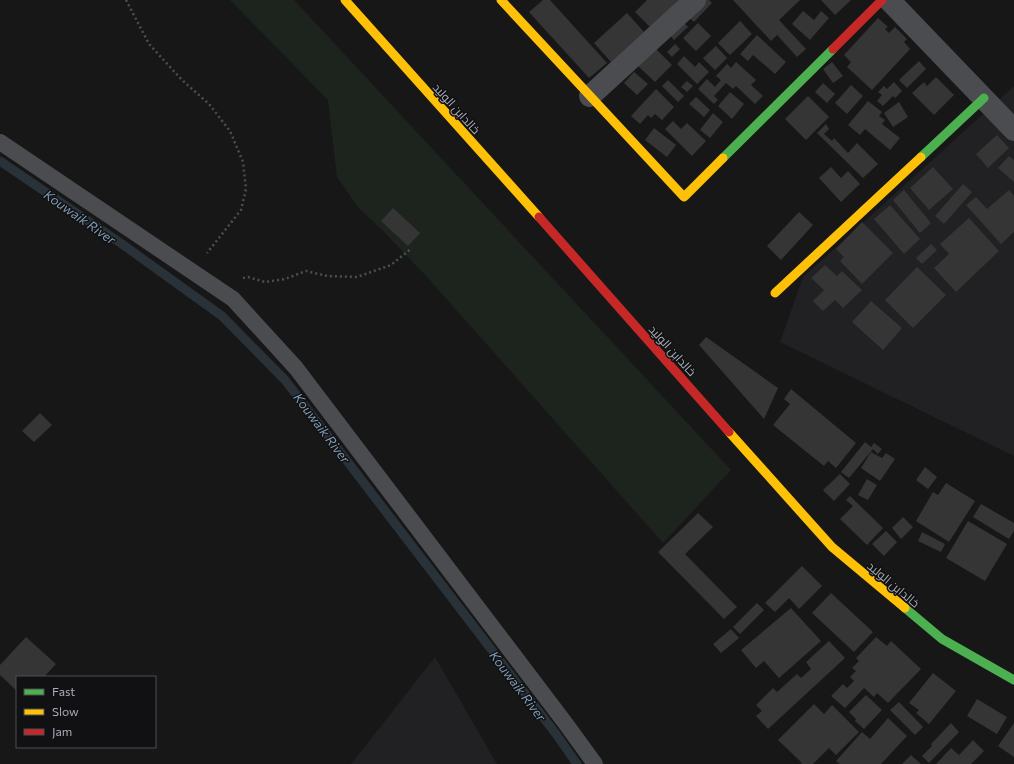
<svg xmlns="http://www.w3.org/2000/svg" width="1014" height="764" font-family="Commissioner,Cairo,sans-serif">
<rect width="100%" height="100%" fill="#171717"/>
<path fill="#212123" d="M1014,86V456L780,342L803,277Z
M435,657L497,764H351L385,721Z"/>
<path fill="#1d241e" d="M230,0H294L731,470L663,543L427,277L384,232L358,207L337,177L328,100Z"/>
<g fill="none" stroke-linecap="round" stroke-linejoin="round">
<path stroke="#2a3239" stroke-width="9" d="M0,161L122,244L222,316L285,380L556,734L577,764"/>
</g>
<path fill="#353536" d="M543,0H550L607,63L589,78L529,12Z
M647,0H679L652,29L635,12Z
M701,0H709L712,3L694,22L687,16Z
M733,0H800L779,20L806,49L797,57L777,35L771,41Z
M821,0H851L835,15Z
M803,11L814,20L821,11L829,18L810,40L792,24Z
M627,13L644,32L611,62L594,43Z
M878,18L888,27L885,29L889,33L895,27L907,39L904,42L910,49L872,90L847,67L851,62L844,55Z
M681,19L688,27L674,40L667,32Z
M740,21L752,34L730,55L718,43Z
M698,23L711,36L696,51L683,38Z
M757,35L786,62L775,74L753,55L748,61L740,54Z
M675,44L680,49L672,57L667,52Z
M716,46L727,58L715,70L703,58Z
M654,47L672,65L655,82L637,65Z
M684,56L695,67L699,62L709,72L697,84L677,64Z
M919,61L926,69L907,88L899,80Z
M736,62L756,80L751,85L763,96L755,104L736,86L733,89L726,83L714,96L718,100L714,104L698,89L707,79L715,87L721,80L716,76L727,64L731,68Z
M832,62L843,76L833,83L823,69Z
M634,72L648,84L637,95L624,83Z
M936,77L954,95L934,115L912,93L924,82L927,86Z
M668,80L684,96L678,102L662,86Z
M687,81L693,86L687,92L681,87Z
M894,82L902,91L895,98L893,96L883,106L877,101L882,95L878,92L884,86L887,89Z
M823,83L835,94L827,103L815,92Z
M851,85L863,96L847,114L835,103Z
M656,89L674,107L662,120L655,114L651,118L648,115L640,124L631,116Z
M730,92L744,104L732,119L718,106Z
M808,96L829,117L806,140L785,119Z
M696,97L710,110L704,117L689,104Z
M868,101L882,112L879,116L885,120L882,124L900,138L890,150L865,129L860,135L848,125Z
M899,102L908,117L893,127L884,113Z
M713,113L723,122L710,138L700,130Z
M673,121L681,129L687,123L706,141L692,156L665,129Z
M826,124L829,129L824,134L832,141L834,138L848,153L857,143L878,164L863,178L817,133Z
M654,128L676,145L667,157L645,140Z
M997,135L1009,148L988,168L976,154Z
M1009,156L1014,160V182L998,168Z
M831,167L841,178L848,171L860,184L841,202L819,178Z
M933,167L953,189L929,210L910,188Z
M963,184L972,192L944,224L935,216Z
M904,190L931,223L920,233L893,200Z
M1009,190L1014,196V232L1001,244L966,205L976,197L987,209Z
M890,205L920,239L904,254L874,219Z
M393,208L420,233L408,246L381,221Z
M799,212L813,225L781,260L767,246Z
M969,218L999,251L956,292L934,268L949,254L940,244Z
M862,222L893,253L862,284L840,261L844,257L836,249Z
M931,244L937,250L922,264L916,258Z
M825,265L837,276L842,271L862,290L843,308L835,300L823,311L813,301L824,290L811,278Z
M917,267L946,295L913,328L885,300Z
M871,301L902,328L883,350L852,322Z
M706,337L778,388L764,419L699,345Z
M791,389L856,443L836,468L828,461L824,466L773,425L790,404L784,399Z
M40,413L52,425L34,442L22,431Z
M865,442L871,447L874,443L882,449L878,454L873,449L849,478L841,472Z
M871,452L882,458L886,453L895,459L880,481L861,468Z
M925,467L937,477L928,489L916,480Z
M840,474L850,484L834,501L823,490Z
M867,479L877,485L868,500L858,495Z
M946,483L975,501L949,542L916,521L933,492L938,495Z
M850,496L883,528L867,545L840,519L853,506L846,500Z
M981,504L1014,523V531L1009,539L973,517Z
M698,513L713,527L685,554L737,607L724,619L658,552Z
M903,517L913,527L901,539L892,528Z
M968,521L1007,544L985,581L946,558Z
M886,531L897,542L884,556L872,544Z
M922,532L945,544L941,552L918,541Z
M802,566L822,586L799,609L789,598L775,612L765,603Z
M831,593L873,632L854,652L812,613Z
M757,603L764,610L740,634L733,627Z
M791,608L821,641L779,678L764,661L756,668L741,650Z
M731,629L739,638L721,653L713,644Z
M26,637L56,664L44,677H17V691L0,675V665Z
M876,637L887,646L891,641L921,669L888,703L877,693L874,697L864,688L845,708L831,696L843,684L847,688L854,681L850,677L856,671L852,668L859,661L856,658Z
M829,641L845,658L768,729L756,716L762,711L756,705L773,688L777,692L797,674L801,678L811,669L806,662Z
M933,673L956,691L929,724L916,713L919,710L909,703Z
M866,695L882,710L864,729L855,721L856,719L849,712Z
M977,699L1007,717L997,734L967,716Z
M899,702L923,727L915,735L890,710Z
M814,704L824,714L832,705L859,732L836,755L829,748L813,764H800L802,763L778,740Z
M888,718L907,736L881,764H840L836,761L862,732L870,739Z
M951,723L959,732L929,763L922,756L932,746L931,744Z
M1014,723V757L998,746Z
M973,740L984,751L971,764H936L951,748L959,755Z
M911,755L921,764H902Z"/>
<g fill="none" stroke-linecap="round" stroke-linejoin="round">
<path stroke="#4d4e52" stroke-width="2.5" stroke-dasharray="2 3" stroke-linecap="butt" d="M126,0L149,44L182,80L209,104L230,131L243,162L246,189L241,210L207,253
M243,278L248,277L265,282L285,279L306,271L327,276L357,277L391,265L412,248"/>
<path stroke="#4b4c50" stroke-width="16" d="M0,142L233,299L296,368L566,724L595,764"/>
<path stroke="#4b4c50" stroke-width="22" d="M889,0L1014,130
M590,96L695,0"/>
<path stroke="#4caf50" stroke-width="9" d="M921,157L984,98
M723,158L833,49
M905,608L942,639L1014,680"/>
<path stroke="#ffc107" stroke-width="9" d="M345,0L539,217
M501,0L684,197L723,158
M775,293L921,157
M729,432L832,547L905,608"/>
<path stroke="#c62828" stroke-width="9" d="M833,49L882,0
M539,217L729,432"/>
</g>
<g text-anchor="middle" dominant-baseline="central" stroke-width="3" stroke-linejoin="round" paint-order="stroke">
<g font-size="12" fill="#a8adb8" stroke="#111113">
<text transform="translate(457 108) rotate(48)">خالدابن الوليد</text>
<text transform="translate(673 350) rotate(48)">خالدابن الوليد</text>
<text transform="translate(894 584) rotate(40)">خالدابن الوليد</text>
</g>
<g font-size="13" font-style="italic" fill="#7f9bb3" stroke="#111113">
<text transform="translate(80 217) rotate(35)">Kouwaik River</text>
<text transform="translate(322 428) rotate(53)">Kouwaik River</text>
<text transform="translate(518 686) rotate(53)">Kouwaik River</text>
</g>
</g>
<rect x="16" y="676" width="140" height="72" fill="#111113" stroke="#4d4f55"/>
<rect x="24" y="689" width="20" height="6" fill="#4caf50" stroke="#4d4f55"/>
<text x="52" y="696" font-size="12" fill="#a8adb8">Fast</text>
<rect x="24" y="709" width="20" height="6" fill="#ffc107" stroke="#4d4f55"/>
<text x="52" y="716" font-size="12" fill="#a8adb8">Slow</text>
<rect x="24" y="729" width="20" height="6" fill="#c62828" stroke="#4d4f55"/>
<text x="52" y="736" font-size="12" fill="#a8adb8">Jam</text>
</svg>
